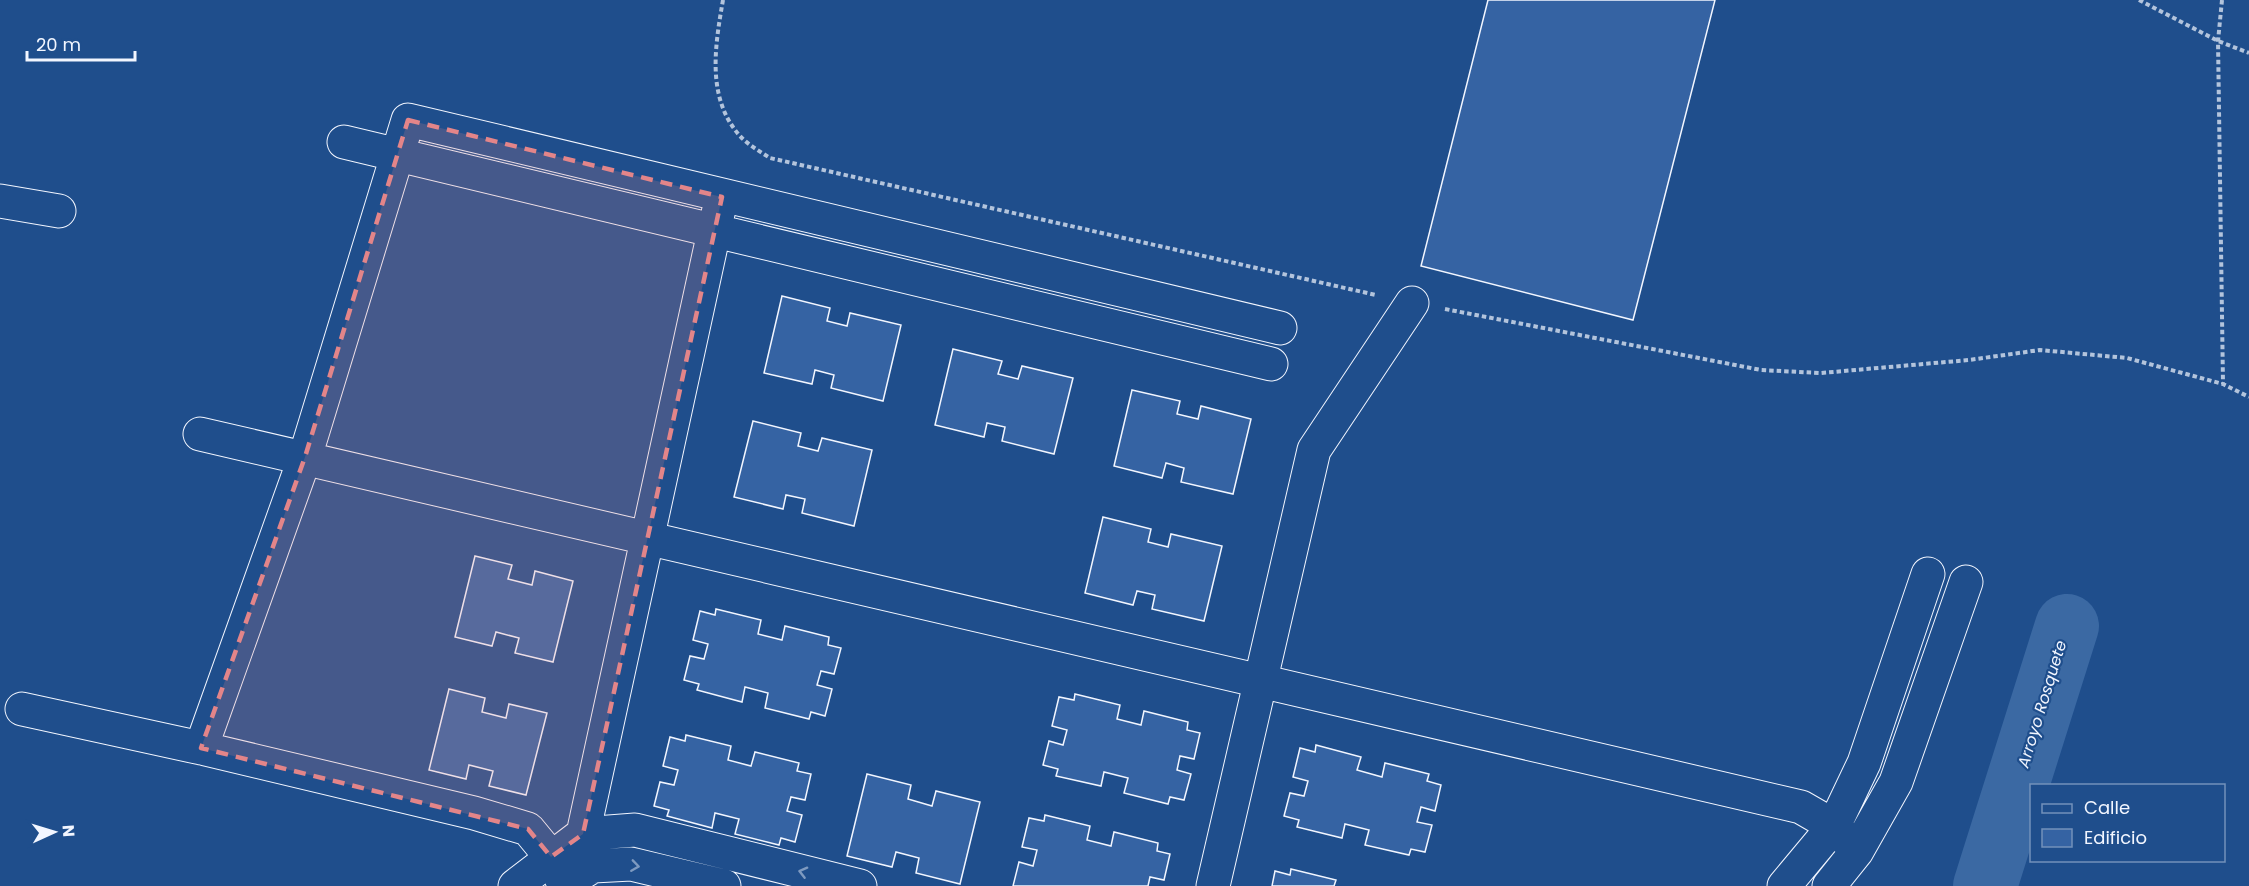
<svg xmlns="http://www.w3.org/2000/svg" width="2249" height="886" font-family="Poppins,sans-serif">
<rect width="100%" height="100%" fill="#1f4e8c"/>
<g fill="none" stroke-linecap="round" stroke-linejoin="round">
<path stroke="#3b69a3" stroke-width="64" d="M1985,886L2067,626"/>
</g>
<path fill="#3563a3" stroke="#f2f6ff" stroke-width="1.5" d="M1488,0H1715L1633,320L1421,266Z
M782,296L830,308L827,321L847,326L850,313L901,325L883,401L831,388L834,375L815,370L812,384L764,373Z
M953,349L1002,361L998,374L1018,379L1022,366L1073,378L1054,454L1002,441L1005,427L987,423L984,437L935,425Z
M1132,390L1180,401L1177,414L1198,419L1201,406L1251,419L1233,494L1181,482L1184,468L1166,463L1162,478L1114,466Z
M753,421L801,433L798,446L818,451L822,438L872,450L854,526L802,513L805,499L786,495L783,509L734,497Z
M1103,517L1151,529L1148,542L1168,547L1171,534L1222,546L1204,621L1152,609L1155,595L1137,591L1133,605L1085,593Z
M475,556L512,565L508,579L532,585L535,571L573,581L553,662L515,653L519,638L496,632L492,646L455,637Z
M716,609L761,620L758,634L782,640L785,626L829,637L828,645L841,648L834,674L821,671L817,685L832,689L825,716L811,712L809,719L765,708L768,693L745,687L742,702L697,690L699,684L684,680L690,656L704,659L708,644L693,640L700,611L715,615Z
M449,689L485,698L482,712L506,718L509,704L547,713L526,795L489,786L493,771L469,765L466,779L429,770Z
M1075,694L1120,705L1117,719L1141,725L1144,711L1188,722L1187,730L1200,733L1194,759L1180,756L1177,770L1191,774L1184,800L1170,797L1168,804L1124,793L1128,778L1104,772L1101,786L1056,776L1058,769L1043,765L1049,741L1063,745L1067,730L1052,726L1059,697L1074,700Z
M686,735L731,746L728,760L751,766L755,752L799,763L797,771L811,774L805,800L791,797L787,811L802,815L795,842L781,838L779,845L735,834L739,819L715,813L712,828L667,816L669,810L654,806L660,782L674,785L678,770L663,766L670,737L685,741Z
M1316,745L1361,757L1357,770L1382,777L1385,763L1429,774L1427,781L1441,785L1435,811L1421,807L1417,822L1432,825L1425,852L1411,849L1409,855L1365,845L1369,830L1345,824L1342,838L1297,827L1299,820L1284,816L1290,793L1304,796L1308,781L1293,777L1300,748L1315,752Z
M867,774L911,785L908,799L932,806L936,791L980,802L960,884L916,873L919,858L896,852L892,867L847,856Z
M1045,815L1090,826L1087,840L1111,846L1114,832L1158,843L1157,851L1170,854L1164,880L1150,877L1148,886H1013L1019,862L1033,866L1037,850L1022,847L1029,818L1044,821Z
M1291,869L1336,880L1334,886H1272L1275,871L1290,875Z"/>
<g fill="none" stroke-linecap="round" stroke-linejoin="round">
<defs>
<path id="minor" d="M344,142L1271,364
M0,201L59,211
M200,434L1801,807L1834,826L1857,851
M22,709L201,748L474,813L528,829L551,857L564,884
M201,748L305,457L408,120L1280,328
M593,866L583,834L719,209
M575,877L593,866L631,864L724,886
M515,886L583,834L635,830L860,886
M1213,886L1314,450L1412,303
M1784,886L1834,826L1864,763L1928,574
M1829,886L1857,851L1896,782L1966,582"/>
</defs>
<use href="#minor" stroke="#f2f6ff" stroke-width="35"/>
<path stroke="#b3c4dc" stroke-width="4" stroke-dasharray="4.5 3" stroke-linecap="butt" d="M723,0C715,46 706,98 740,136C748,145 761,152 770,158L1376,295
M2139,0L2218,41L2249,53
M2222,0L2218,41L2223,384
M1445,309L1761,370L1821,373L1969,360L2040,350L2127,358L2223,384L2249,397"/>
<use href="#minor" stroke="#1f4e8c" stroke-width="33"/>
</g>
<defs><path id="oneway-chevron" d="M-2-3.5L2.5 0L-2 3.5" fill="none" stroke-width="1.6" stroke-linecap="round" stroke-linejoin="round" transform="scale(1.5)"/></defs>
<g stroke="#7e9ac0">
<use href="#oneway-chevron" transform="translate(635 866) rotate(8)"/>
<use href="#oneway-chevron" transform="translate(803 872) rotate(-166)"/>
</g>
<path fill="#e38589" fill-opacity="0.2" stroke="#e38589" stroke-width="4.5" stroke-dasharray="12 8" stroke-linejoin="round" d="M408,120L722,197L583,834L551,857L528,829L201,748L305,457Z"/>
<g text-anchor="middle" dominant-baseline="central" stroke-width="4.5" stroke-linejoin="round" paint-order="stroke">
<g font-size="16" font-style="italic" fill="#f2f6ff" stroke="#1f4e8c">
<text transform="translate(2042 704) rotate(-73)">Arroyo Rosquete</text>
</g>
</g>
<rect x="2030" y="784" width="195" height="78" fill="#1f4e8c" stroke="#7391ba" stroke-width="1.5"/>
<rect x="2042" y="804" width="30" height="9" fill="#1f4e8c" stroke="#7391ba" stroke-width="1.5"/>
<text x="2084" y="814" font-size="18" fill="#f2f6ff">Calle</text>
<rect x="2042" y="829" width="30" height="18" fill="#3563a3" stroke="#7391ba" stroke-width="1.5"/>
<text x="2084" y="844" font-size="18" fill="#f2f6ff">Edificio</text>
<g transform="translate(54 832) rotate(86)" stroke="#1f4e8c" stroke-width="4.5" paint-order="stroke">
<path d="M0-4.5L10 22L0 15L-10 22Z" fill="#f2f6ff"/>
<text y="-9" font-size="16" font-weight="bold" text-anchor="middle" fill="#f2f6ff">N</text>
</g>
<path d="M27 51v9h108v-9" fill="none" stroke="#f2f6ff" stroke-width="3"/>
<text x="36" y="51" font-size="18" fill="#f2f6ff" stroke="#1f4e8c" stroke-width="4.5" paint-order="stroke">20 m</text>
</svg>
